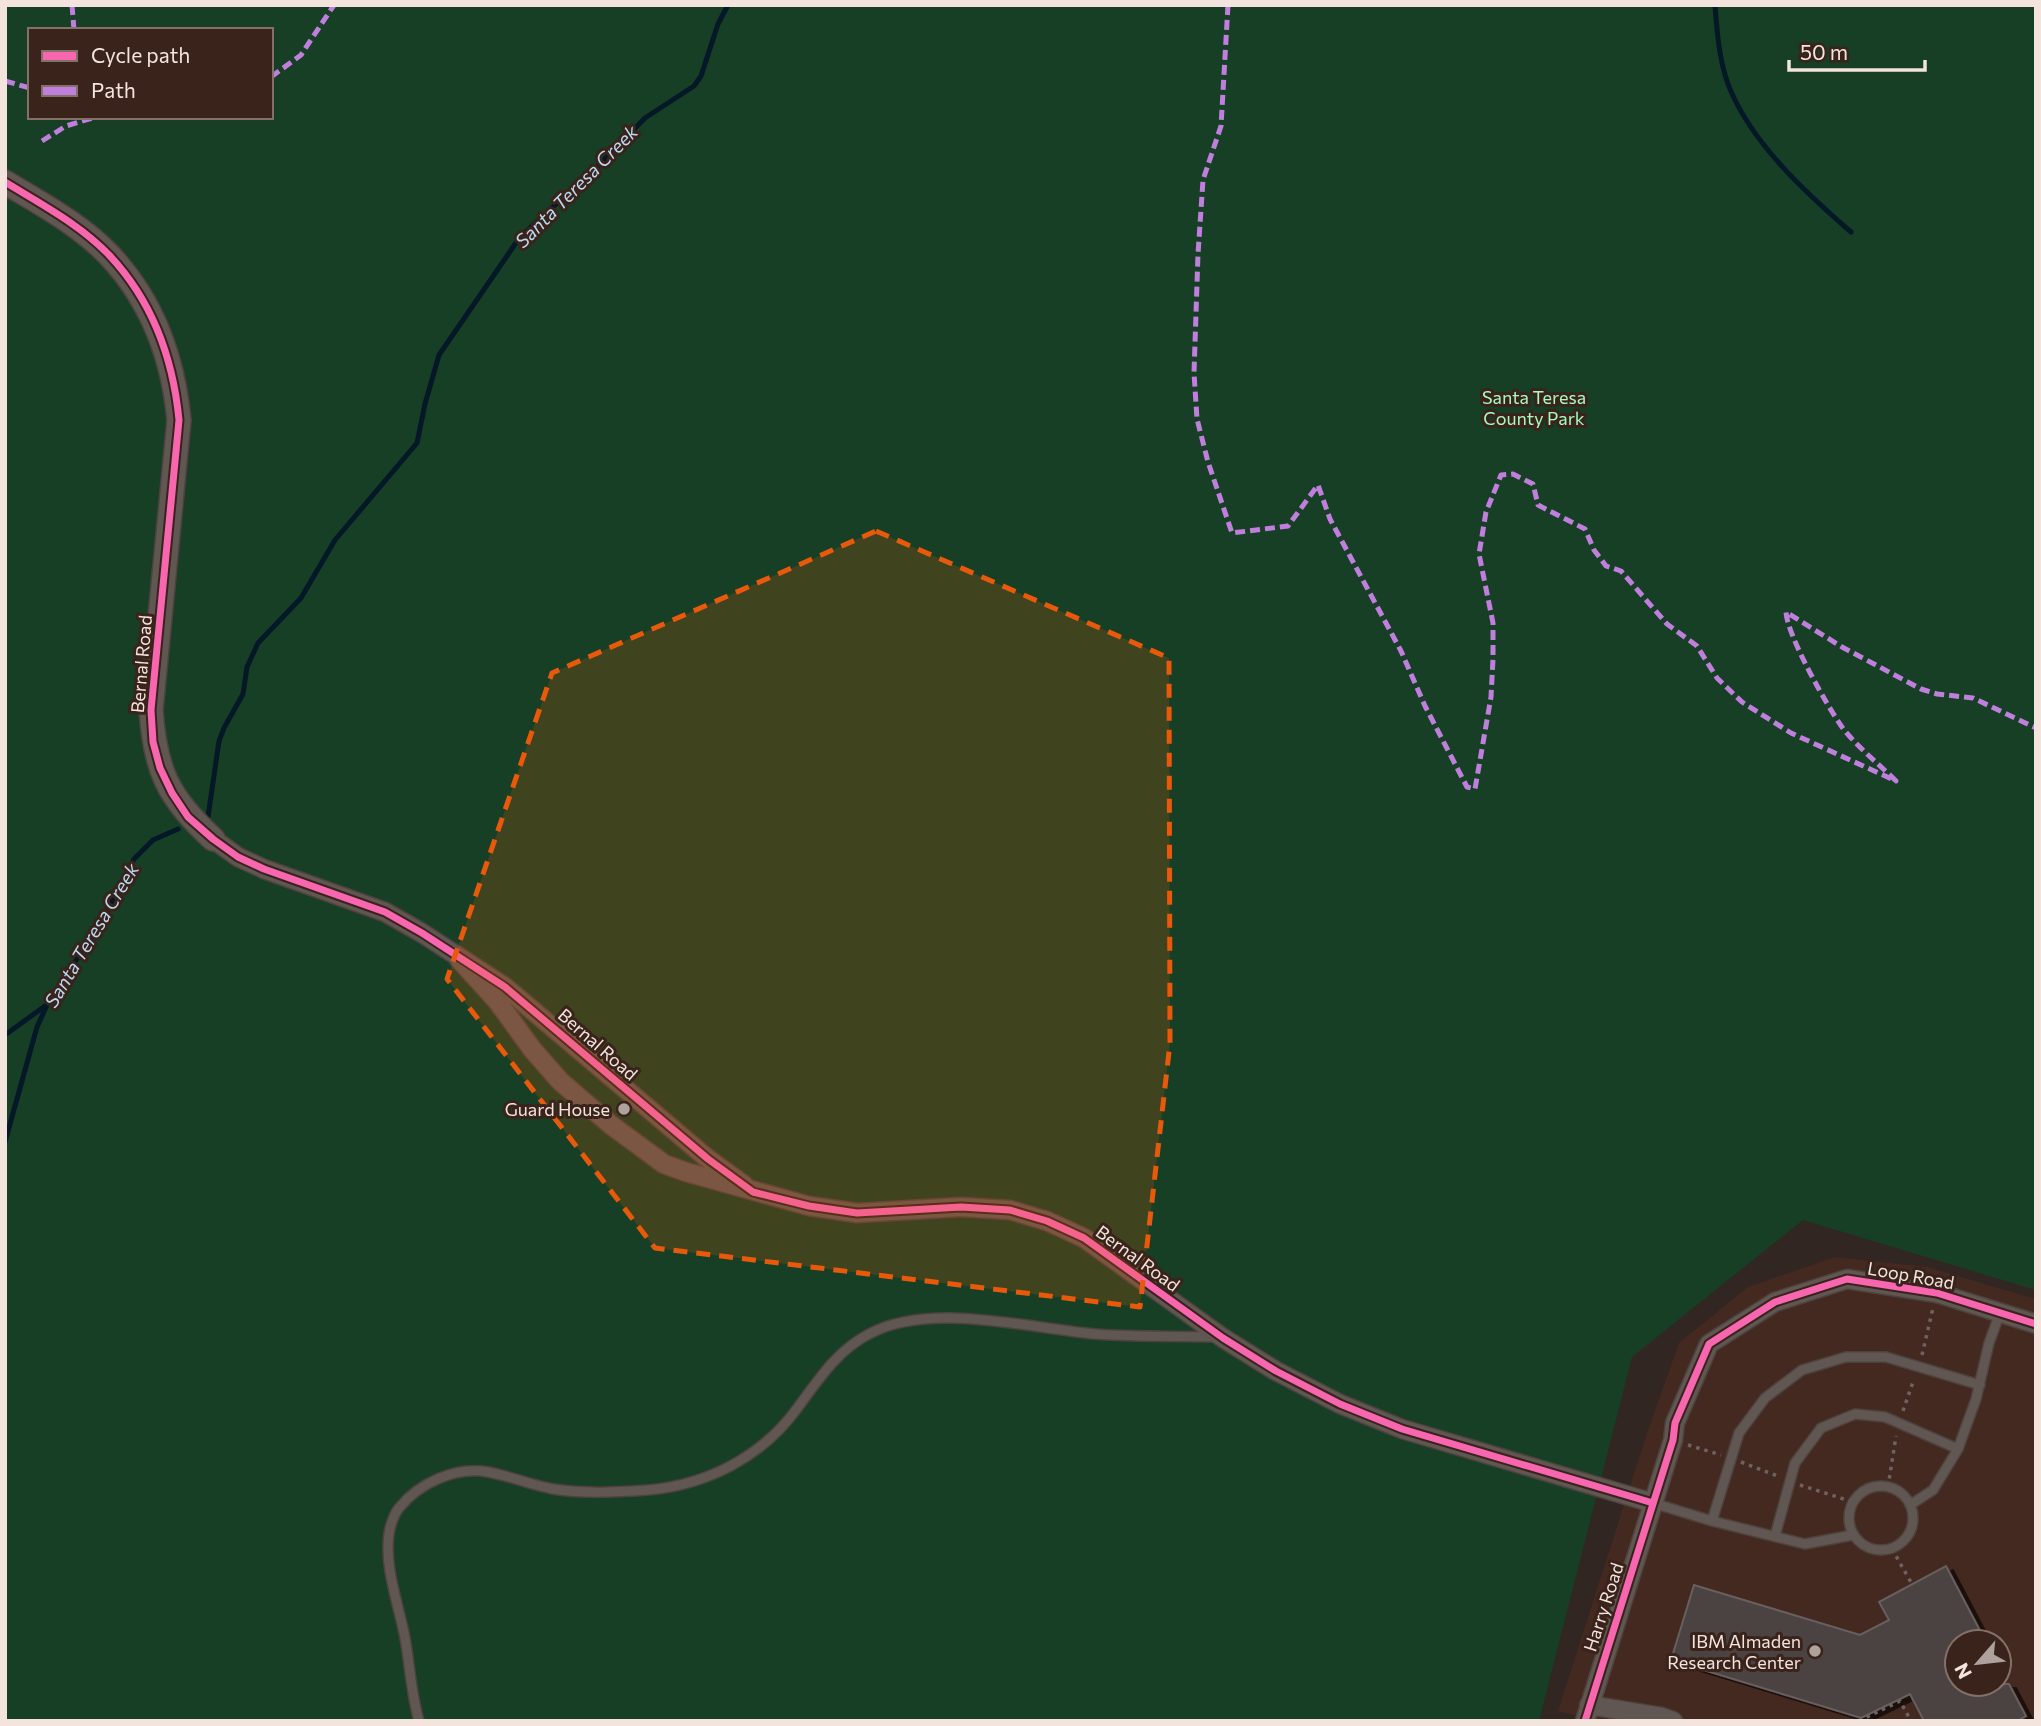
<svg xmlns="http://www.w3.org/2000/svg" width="2041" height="1726" font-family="Commissioner,sans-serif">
<defs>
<filter id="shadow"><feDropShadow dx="7" dy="4" stdDeviation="0" flood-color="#0009"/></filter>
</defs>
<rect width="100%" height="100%" fill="#322622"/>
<path fill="#43291f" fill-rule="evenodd" d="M1835,1257L1927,1267L2036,1299V1721H1597L1558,1711L1648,1430L1679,1343L1748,1287ZM1957,1642H1999V1684H1957Z"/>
<path fill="#163f25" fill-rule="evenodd" d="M5,5H2036V1290L1803,1220L1632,1357L1539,1721H5ZM30,30H271V117H30Z"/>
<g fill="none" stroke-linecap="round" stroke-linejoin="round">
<path stroke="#041828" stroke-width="5" d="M1715,5C1717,32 1719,59 1728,84C1750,142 1806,193 1851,232
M208,817L219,741L224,728L243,694L247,667L258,643L301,598L335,540L417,443L425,404L439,355L520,237L602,162L645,118L694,86L701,76L718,24L728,5
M5,1035L45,1006
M5,1142L37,1027L47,1005L101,922L134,859L153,840L178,829"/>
</g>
<path fill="#4c4343" stroke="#685e5e" stroke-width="2" filter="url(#shadow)" d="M1946,1566L1986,1642H1957V1684H2009L2026,1716L2017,1721H1924L1910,1694L1861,1718L1671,1660L1694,1585L1860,1635L1889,1620L1879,1602Z"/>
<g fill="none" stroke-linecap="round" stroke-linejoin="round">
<defs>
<path id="service" d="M1849 1518a32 32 0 1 1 64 0a32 32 0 1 1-64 0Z
M1653,1503L1712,1521L1805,1544L1853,1535
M1910,1505L1933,1490L1958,1449L1976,1399L1989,1343L2000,1313
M1712,1521L1739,1433L1765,1398L1802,1370L1846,1357H1886L1980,1385
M1775,1536L1795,1463L1821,1428L1855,1414L1885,1417L1958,1449
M419,1721C411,1693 410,1666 405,1638C399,1606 384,1567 389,1534C390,1526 394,1514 399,1508C419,1483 456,1466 488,1472C510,1476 531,1485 553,1489C584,1494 617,1492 648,1490C707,1485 761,1457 796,1410C817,1382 836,1351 869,1334C929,1301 1028,1328 1095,1334C1135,1337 1177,1336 1218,1337"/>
<path id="minor" d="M213,839L238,857L264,869L385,912L422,933L505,987L708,1159L744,1185
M458,958L498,1002L532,1049L560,1081L611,1125L664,1164L686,1172L809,1206L857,1213L961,1207L1010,1210L1047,1221L1084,1238L1223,1338L1276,1371L1340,1404L1402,1429L1653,1503
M1589,1705L1662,1717L1673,1721
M1585,1721L1673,1440L1675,1423L1709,1344L1775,1302L1847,1279L1937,1293L2036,1324"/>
<path id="tertiary" d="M5,182C41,204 81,225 110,256C153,302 173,358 179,420L151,710C155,770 168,798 213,839"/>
</defs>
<use href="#service" stroke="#4d423e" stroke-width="12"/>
<use href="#minor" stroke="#4d423e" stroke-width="21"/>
<use href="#tertiary" stroke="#4d423e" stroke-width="26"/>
<path stroke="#6d6461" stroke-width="3.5" stroke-dasharray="3.5 5" stroke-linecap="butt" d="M1922,1355L1933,1308
M1903,1411L1914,1379
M1688,1445L1721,1455
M1741,1462L1780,1477
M1800,1485L1853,1502
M1888,1487L1896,1436
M1892,1549L1912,1584
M1859,1721L1900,1701L1911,1721"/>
<use href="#service" stroke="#605652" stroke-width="9"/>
<use href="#minor" stroke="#605652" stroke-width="18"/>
<use href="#tertiary" stroke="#605652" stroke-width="23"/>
<path stroke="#c07fdc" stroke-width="5" stroke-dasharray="10 5" stroke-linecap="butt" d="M72,5L74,30
M1228,5L1221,126L1203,180L1198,254L1194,373L1197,419L1208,462L1232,533L1288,526L1318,485L1330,519L1401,651L1425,706L1467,787L1475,789L1491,697L1493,659V623L1479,554L1486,512L1501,475L1513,474L1533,484L1538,505L1585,529L1594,550L1606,566L1621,571L1667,624L1697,646L1717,678L1742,702L1791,733L1896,781C1879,764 1857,747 1842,727C1827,706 1787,635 1786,612L1842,647L1921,689L1937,694L1973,698L2036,728
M271,77L301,55L334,5
M5,81L30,88
M42,141L66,126L96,117"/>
<defs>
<path id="cycleway" d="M5,182C41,204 81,225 110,256C153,302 173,358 179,420L151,710L153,742L160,768L172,793L188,817L213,839L238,857L264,869L385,912L422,933L505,987L708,1159L753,1192L809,1206L857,1213L961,1207L1010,1210L1047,1221L1084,1238L1223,1338L1276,1371L1340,1404L1402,1429L1653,1503
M1585,1721L1673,1440L1675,1423L1709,1344L1775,1302L1847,1279L1937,1293L2036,1324"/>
</defs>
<use href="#cycleway" stroke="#39231b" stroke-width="11"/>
<use href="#cycleway" stroke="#f766af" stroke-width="7"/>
</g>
<path fill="#e8590c" fill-opacity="0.2" stroke="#e8590c" stroke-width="5" stroke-dasharray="14 9" stroke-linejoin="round" d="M876,531L1169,658L1170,1043L1140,1307L655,1248L447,979L552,673Z"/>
<g fill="#afa29c" stroke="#39231b" stroke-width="2.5">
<circle cx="624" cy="1109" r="7"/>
<circle cx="1815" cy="1651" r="7"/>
</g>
<g text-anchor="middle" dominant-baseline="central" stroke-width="6" stroke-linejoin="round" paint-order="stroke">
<g font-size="18" fill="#a5fbc0" stroke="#39231b">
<text x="1534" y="397">Santa Teresa<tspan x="1534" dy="21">County Park</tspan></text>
</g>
<g font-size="18" fill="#f3e4de" stroke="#39231b">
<text transform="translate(141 664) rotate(-85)">Bernal Road</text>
<text transform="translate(598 1044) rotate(41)">Bernal Road</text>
<text transform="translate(1138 1258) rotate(36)">Bernal Road</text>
<text transform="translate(1911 1275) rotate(10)">Loop Road</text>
<text transform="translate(1603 1607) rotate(-72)">Harry Road</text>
</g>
<g font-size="18" fill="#f3e4de" stroke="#39231b" text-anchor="end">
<text x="610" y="1109">Guard House</text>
<text x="1801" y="1641">IBM Almaden<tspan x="1801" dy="21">Research Center</tspan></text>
</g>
<g font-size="19" font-style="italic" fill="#bbdaf2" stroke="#39231b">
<text transform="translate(576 186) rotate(-45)">Santa Teresa Creek</text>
<text transform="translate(91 935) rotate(-59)">Santa Teresa Creek</text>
</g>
</g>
<rect width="2041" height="1726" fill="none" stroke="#f3e4de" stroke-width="14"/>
<rect x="28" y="28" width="245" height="91" fill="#39231b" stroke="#837069" stroke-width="2"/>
<rect x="42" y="51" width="35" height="10" fill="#f766af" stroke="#837069" stroke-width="2"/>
<text x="91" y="63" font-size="21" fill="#f3e4de">Cycle path</text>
<rect x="42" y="86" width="35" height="10" fill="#c07fdc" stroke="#837069" stroke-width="2"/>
<text x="91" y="98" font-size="21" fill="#f3e4de">Path</text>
<g transform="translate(1978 1663) rotate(242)"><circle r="33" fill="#39231b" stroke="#837069" stroke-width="2"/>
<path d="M0-5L12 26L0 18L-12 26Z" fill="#afa29c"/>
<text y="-10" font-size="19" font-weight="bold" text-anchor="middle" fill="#f3e4de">N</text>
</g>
<path d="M1789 60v10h136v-10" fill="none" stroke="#f3e4de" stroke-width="3.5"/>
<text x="1800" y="60" font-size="21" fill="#f3e4de" stroke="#39231b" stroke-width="5" paint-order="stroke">50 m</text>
</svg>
